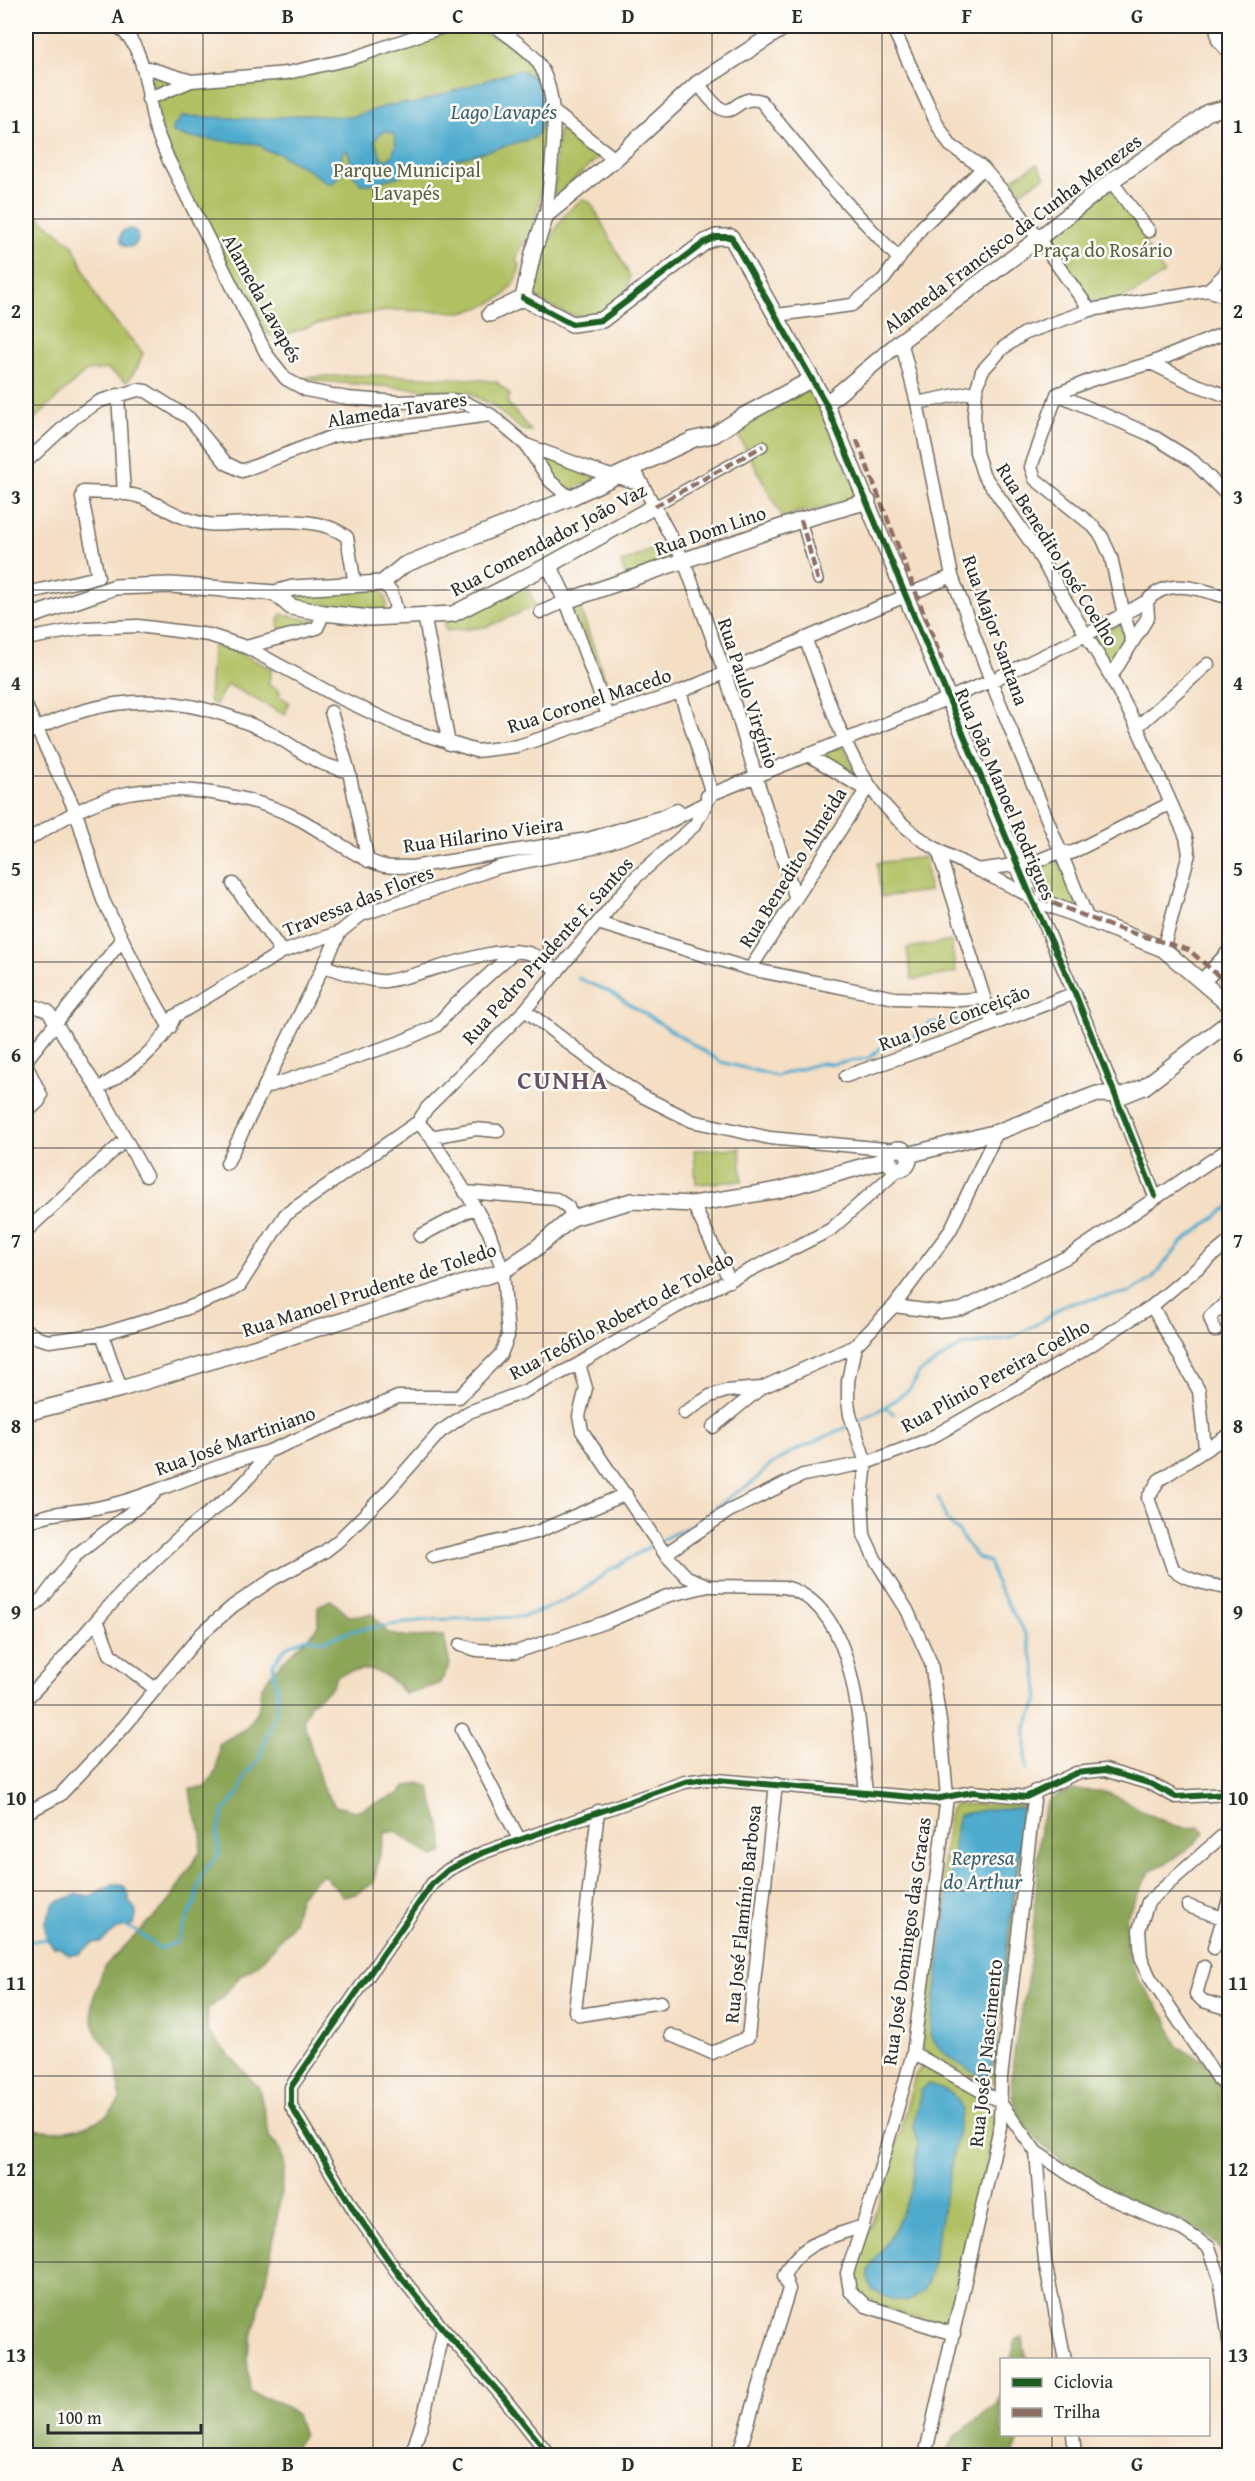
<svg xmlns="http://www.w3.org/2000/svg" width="1255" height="2481" font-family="'Gentium Book Plus',serif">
<rect width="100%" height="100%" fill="#fdfcf7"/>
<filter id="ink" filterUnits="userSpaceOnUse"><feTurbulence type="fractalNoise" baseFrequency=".0167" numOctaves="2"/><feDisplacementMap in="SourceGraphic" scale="12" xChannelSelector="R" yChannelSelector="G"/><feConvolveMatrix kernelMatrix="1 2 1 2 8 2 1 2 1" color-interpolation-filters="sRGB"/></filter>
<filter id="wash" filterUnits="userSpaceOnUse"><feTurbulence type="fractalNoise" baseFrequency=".008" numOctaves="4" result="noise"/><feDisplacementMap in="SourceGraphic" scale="24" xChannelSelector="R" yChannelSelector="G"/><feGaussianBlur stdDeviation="1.35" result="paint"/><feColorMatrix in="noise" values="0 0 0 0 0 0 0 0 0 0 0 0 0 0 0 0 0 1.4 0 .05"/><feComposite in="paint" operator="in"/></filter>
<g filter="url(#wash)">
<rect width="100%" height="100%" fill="#f4dec4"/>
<path fill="#b0c062" stroke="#6e7646" stroke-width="1.5" d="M459,29C504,33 542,56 550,105C552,119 547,137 546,151C543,180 539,208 531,237L522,244L516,261L520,265L517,279L505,295L487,305L466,312L393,310L333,319L279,337L268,334L261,327L192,196L162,131L155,103C201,74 261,85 312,73C362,62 410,44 459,29Z
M153,75L169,78L170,81L158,89L154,88L150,78Z
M562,129L599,157L557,195L554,193L558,131Z
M1037,164L1045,177L1020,192L1013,179Z
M1111,188L1147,237L1143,241L1164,273C1142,289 1120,307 1091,301L1047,241Z
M583,199L591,203L630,276C629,289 623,295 614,303C593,321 570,319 547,304C541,300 533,297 533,288C532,274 540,256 547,245C559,223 563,213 583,199Z
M26,206L73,245L99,303L143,353L137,368L127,382L107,369L86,371L26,427Z
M367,375L474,379L497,382L510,395L507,402L531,431L522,430L492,405L469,393L306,380L307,377Z
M808,389L812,391L857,492L855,498L808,512L806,510L801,513L799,511L783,519L734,427Z
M541,455L598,477L570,491L566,490L544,466L540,457Z
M669,542L677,557L626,577L621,563Z
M525,583L536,606L486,627L446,631L444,623Z
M378,590C384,593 387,598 387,606L381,610L302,602L295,600L296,594Z
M579,605L607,685L600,687L572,607Z
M281,614L315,621V624L281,633L278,623Z
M1119,624L1124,629L1125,641L1112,663L1108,664L1094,641L1095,636Z
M217,645L238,652L272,669L268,684L280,691L279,696L289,702L285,715L227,684L216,704L209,702L212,648Z
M840,746L844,747L854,770L850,774L819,758L820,754Z
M925,857L929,891L881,897L877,863Z
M1057,858L1079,907L1076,910L1035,891L1029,875L1033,867Z
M951,941L956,973L912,980L907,948Z
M1229,956V991C1218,979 1222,969 1229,956Z
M740,1148L742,1181L696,1184L694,1150Z
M1022,1804L1026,1809L993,2082L984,2085L926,2053L922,2045L949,1810L955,1805Z
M925,2067L984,2101C992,2110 995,2120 995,2133L946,2321C926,2324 858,2304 854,2282C850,2266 861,2252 866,2238C887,2186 900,2130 915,2076L920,2068Z"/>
<path fill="#8ca658" stroke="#5c6842" stroke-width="1.5" d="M331,1600L349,1616L372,1614L389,1634L409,1637L444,1636L450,1665L439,1684L405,1694C383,1668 368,1664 337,1676L332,1687L311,1703L303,1719L322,1787L335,1806L356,1811L399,1794L406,1787L419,1783L429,1786L443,1836V1852L433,1857L395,1831L385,1833L373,1883L356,1894L343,1896L324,1875L318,1878L299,1897L294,1922L261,1962L240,1976L222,1998L207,2010V2031L259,2088L270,2139L281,2150L285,2167L268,2273L247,2357L250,2392L282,2404L295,2413L303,2436L292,2452L286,2455H26V2128C52,2133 80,2132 104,2117C110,2114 115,2106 120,2100L116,2059L97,2035L92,2017V2002L104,1967L168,1903L200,1852L201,1831L193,1809L190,1789L204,1788L217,1770L219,1744L246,1728L259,1708L261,1688L274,1670L315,1631L318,1625V1606Z
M1075,1790C1086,1791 1099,1790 1108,1793C1137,1804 1169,1833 1200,1827L1205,1832C1190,1849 1171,1862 1151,1870L1126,1917V1945L1137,1977L1167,2020L1178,2048L1229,2073V2294C1227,2278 1227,2260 1218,2246C1206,2228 1182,2223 1163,2215C1114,2194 1028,2156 1013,2099C1006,2072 1025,2000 1029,1969C1035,1922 1037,1875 1040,1828C1047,1798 1046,1798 1075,1790Z
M1023,2338L1026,2359H1011L1016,2339Z
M1001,2392L1002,2434L1020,2435L1014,2455H946L955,2436L996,2405Z"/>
<path fill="#4fabcd" stroke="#3d6b7c" stroke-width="1.5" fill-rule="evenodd" d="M518,70C547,76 546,112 538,134L533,138L371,184H361L354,176L348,151L342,152V173L331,185L305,168L285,158L281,154L267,151L258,144L184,137L173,132V127L183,116L258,119L306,115L352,117L386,106L405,103L413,104ZM386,131L394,134L396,145L392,156L386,160L382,158L375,142L379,134Z
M120 238a9 9 0 1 1 18 0a9 9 0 1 1-18 0Z
M1021,1808L1024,1812L991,2071L988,2076L983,2077C963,2066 941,2056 930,2035L958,1815L989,1809Z
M113,1884L124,1886L129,1895V1902C137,1910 138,1914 133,1924L119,1928L101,1942L93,1943L79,1954L69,1955L60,1948L54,1947L46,1939L45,1924L54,1903L78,1894L90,1896Z
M928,2084C942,2088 957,2093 962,2109L930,2275L923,2291L907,2302L893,2300L872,2290L868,2279V2271L893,2233L911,2192L918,2144L913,2127L921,2091Z"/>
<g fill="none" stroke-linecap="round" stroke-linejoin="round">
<path stroke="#4fabcd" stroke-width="3" d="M578,978L610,992L721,1062L776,1076L821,1063L833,1064L869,1058L888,1042L912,1038L930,1023H945L967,1019
M26,1019L36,1021
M885,1407L894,1414
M857,1422L885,1407L910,1389L919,1373L961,1346L1011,1338L1044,1320L1066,1304L1130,1292L1151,1280L1181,1243L1230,1206
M938,1497L946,1519L959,1532L976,1557L989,1562L997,1586L1026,1635L1036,1672L1039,1698L1026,1727V1770
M661,1540L700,1521L731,1496L753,1482L769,1466L788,1454L851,1425
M124,1925L136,1931L161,1949L176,1943L196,1901L201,1876L219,1853L217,1834L224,1811L240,1792L245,1776L261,1757C260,1746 274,1722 277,1707C279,1694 274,1677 273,1664L286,1647L307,1638L323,1641L355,1630L426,1620L521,1617L546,1609L579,1593L607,1572L655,1543
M26,1942L47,1939"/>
</g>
</g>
<g filter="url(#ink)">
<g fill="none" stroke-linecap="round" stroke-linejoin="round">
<defs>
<path id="pedestrian" d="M655,506L763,446
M801,520L818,580"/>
<path id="minor" d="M117,26C148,47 146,97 156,130C160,140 165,151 169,161L267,355L286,379L306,390L347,398L398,402L453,400L466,403L491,415L526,445L550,481L570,498
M495,26C508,36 527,48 537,61C565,101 550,169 546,215
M892,26L937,124L950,145L983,168L1011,201L1090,310
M1216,26L1218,40L1230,54
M142,66L191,81L287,73L350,59L445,26
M698,83C736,138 729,91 761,101L827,182L899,259
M148,99L191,81
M554,112L615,159
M1111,181L1149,231
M1208,290L1230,298
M777,315L852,305L884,279L922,227L983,168
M901,341L917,403L952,576L991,681L1089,922
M1151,363L1194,384L1225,395
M1057,394L1151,435L1193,461L1230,498
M118,395L124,494
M917,403L976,391
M526,445L605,474L642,484
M26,462L75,417L100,401L138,390L146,391L189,418L226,463L242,471L333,436L490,415
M633,467L684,561L725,673L756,777L795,896
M98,577L82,498L83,492C102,493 125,491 143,498C164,507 184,521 207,524C221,526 235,523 249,523C279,521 323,517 347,537L355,585
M382,583L391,591L396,608L390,617
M26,593L98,577
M541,612L566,601L608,716
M424,615L449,744
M805,638C837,720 857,805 940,851C953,859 1027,892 1032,899C1042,913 1052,944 1060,961C1095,1038 1123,1118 1155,1196
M26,639L85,628L138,626L209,635L246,647L336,696L404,728L476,751L518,746L680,692L952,576
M1132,641L1124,615L1111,557L1102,537L1093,526L1035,479L1031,467L1057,394L1091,380L1151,363L1230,331
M246,647L317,628L324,613
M1111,677L1148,617L1147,601
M680,692L712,794L707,796
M26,706L76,812L103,900L141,977L170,1028
M331,712L349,772L368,861
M1137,727L1208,664
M26,734C110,690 185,692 272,734C288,742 302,754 319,762C328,766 339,769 349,772
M807,754L864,789
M26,841C57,822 91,800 128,793C182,784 253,795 301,820C325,833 360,861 385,866C393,868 403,866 412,867L588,839L661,817L677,810
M938,850L992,1023
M977,870L1014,865L1019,869L1061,851L1071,853L1171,803
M233,884L282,952
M598,923L750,969L895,998L961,1000L983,998
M1163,949L1189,854L1186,837L1137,727L1111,677L1034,547L983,474L976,452L974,415L976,391L982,371L1003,348L1025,333L1090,310L1208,290L1224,275L1230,259
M323,966C337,970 373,983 386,981C425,976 495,942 531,954C540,957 550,966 558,971
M750,969L868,787
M26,1003L48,1011L98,1089L146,1176
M525,1010L609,1074L642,1096L692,1121L770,1138L895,1150
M846,1076L965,1035L1075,993
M264,1088L398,1043L436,1026L453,1007L515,951
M98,1089C128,1070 161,1050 175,1016L282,952L340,932L361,915L499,867L593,848L665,824L707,802L712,794L991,681L1086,635L1147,601C1169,576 1201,590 1230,598
M26,1113L39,1101L41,1095L27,1067V1059L122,940
M418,1122L431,1137L475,1207L489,1232L503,1271L508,1336L501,1354L459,1397
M431,1137L475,1129L498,1131
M227,1163L340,932
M465,1192L556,1199L568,1207L572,1218
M693,1204L730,1281
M26,1231L125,1140
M420,1236L475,1207
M894,1306L940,1312L962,1309L1071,1255L1230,1148
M1152,1306L1199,1391L1205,1448
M26,1330L38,1338L49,1341L102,1334L185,1309L226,1293L240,1285L285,1215L418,1122L427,1108L525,1010L635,878L695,825L707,802
M1215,1331L1210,1317L1230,1299
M102,1334L121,1389
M855,1346L848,1381V1401L850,1415L866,1463L862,1498L864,1535L875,1559L907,1610L931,1663L941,1728L947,1797L913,2053L874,2191L847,2273L850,2291L866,2306L954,2334
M579,1364L586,1388L579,1416L582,1431L665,1554L687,1577L709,1586L784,1587C859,1605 859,1732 866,1793
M684,1413L710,1396L726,1391L761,1388L855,1346L894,1306L950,1231L997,1132
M713,1427L761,1388
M1230,1434L1159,1480L1148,1498L1173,1569C1189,1582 1210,1584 1230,1589
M26,1525C47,1510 76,1513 101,1507C158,1495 210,1465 267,1452L398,1397H459
M665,1554L729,1511L803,1475L866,1463L927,1440L1080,1352L1152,1306L1230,1241
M433,1557L537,1532L626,1494
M26,1612L43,1598L75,1556L154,1494
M97,1620L110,1654L154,1688
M460,1645L477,1650L516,1652L606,1622L667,1596L708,1586
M26,1699C52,1674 72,1648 96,1621C122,1591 153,1561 183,1534C216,1504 243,1494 267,1452
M462,1730L519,1839
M598,1811L575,2011L580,2015L661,2002
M26,1813L60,1795L124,1727L201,1634L233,1606L273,1579L324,1552L338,1541L389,1490L440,1432L469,1412L523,1392L579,1364L676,1307L830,1230L899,1169
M1230,1829L1148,1902L1139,1930L1141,1957L1149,1976L1217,2078L1230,2089
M1188,1906L1228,1920
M1214,1948L1230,1896
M1204,1967L1196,1994L1203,2001L1230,2009
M671,2035L712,2053L748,2037L776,1784
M913,2053L999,2101L1036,2152L1045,2262L1065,2360
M1036,2152L1094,2191L1183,2230L1209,2247L1220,2279L1230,2347
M1073,2434L1075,2456
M411,2456L424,2416L443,2329
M550,2456L503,2397L443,2329L397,2272L355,2212L291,2106V2087L432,1884L448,1870L482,1853L685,1782L706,1779L935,1799L973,1792L1026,1797L1076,1773L1105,1770L1151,1784L1176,1797L1230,1794
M738,2456L789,2289L784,2276C798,2243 831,2237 863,2226
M925,2456L1000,2127L1001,2078L1035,1791"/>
<path id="tertiary" d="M523,298L572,324L602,320L705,242L716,237H731L826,404L1031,897L1163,949L1230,1006
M490,314L523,298L533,253L546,215L615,159L698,83L786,26
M826,404L901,341L1038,239L1111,181L1175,138L1208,112L1230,107
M549,565L566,601L801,520L868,501
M275,593L291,607L324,613L370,618L453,614L549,565L655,506
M26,618L115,587L171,585L275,593L293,588L382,583L404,565L570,498L694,439L714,435L743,416L812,379
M1203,981L1230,952
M889 1159a10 10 0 1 1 20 0a10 10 0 1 1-20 0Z
M908,1155L997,1132L1097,1094L1124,1095L1144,1087L1230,1021
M26,1413L121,1389L503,1271L534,1250L572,1218L632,1201L693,1204L779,1190L889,1159"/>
</defs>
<use href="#pedestrian" stroke="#716a61" stroke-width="12"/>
<use href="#minor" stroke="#716a61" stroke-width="15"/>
<use href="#tertiary" stroke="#716a61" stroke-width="18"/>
<use href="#pedestrian" stroke="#fff" stroke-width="9"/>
<use href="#minor" stroke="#fff" stroke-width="12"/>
<use href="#tertiary" stroke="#fff" stroke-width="15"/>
<path stroke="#8d6e63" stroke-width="4.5" stroke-dasharray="9 4.5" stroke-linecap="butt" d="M857,440L942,660
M655,506L763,446
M801,520L818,580
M1032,889L1035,896L1110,926L1189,950L1230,986"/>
<defs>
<path id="cycleway" d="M523,298L572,324L602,320L705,242L716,237H731L826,404L1031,897L1075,993L1155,1196
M550,2456L503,2397L443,2329L397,2272L355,2212L291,2106V2087L432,1884L448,1870L482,1853L685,1782L706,1779L935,1799L973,1792L1026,1797L1076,1773L1105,1770L1151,1784L1176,1797L1230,1794"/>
</defs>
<use href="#cycleway" stroke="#fdfcf7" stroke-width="10"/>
<use href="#cycleway" stroke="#1b5e20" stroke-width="6"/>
</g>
</g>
<path fill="none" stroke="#2b2b2b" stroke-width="1.5" stroke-opacity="0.55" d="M203,26V2456M373,26V2456M543,26V2456M712,26V2456M882,26V2456M1052,26V2360M26,219H1230M26,405H1230M26,590H1230M26,776H1230M26,962H1230M26,1148H1230M26,1333H1230M26,1519H1230M26,1705H1230M26,1891H1230M26,2076H1230M26,2262H1230M1052,2434V2456"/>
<g text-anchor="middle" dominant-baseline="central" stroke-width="5" stroke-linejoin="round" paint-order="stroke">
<g font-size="20" fill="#5a5f3e" stroke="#fdfcf7">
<text x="407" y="169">Parque Municipal<tspan x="407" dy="23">Lavapés</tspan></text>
<text x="1103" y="249">Praça do Rosário</text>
</g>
<g font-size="20" fill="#2b2b2b" stroke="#fdfcf7">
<text transform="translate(1012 233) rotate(-37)">Alameda Francisco da Cunha Menezes</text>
<text transform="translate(263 298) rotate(61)">Alameda Lavapés</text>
<text transform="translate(397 409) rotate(-9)">Alameda Tavares</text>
<text transform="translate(710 530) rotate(-19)">Rua Dom Lino</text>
<text transform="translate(548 539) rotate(-28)">Rua Comendador João Vaz</text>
<text transform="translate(1058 554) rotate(58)">Rua Benedito José Coelho</text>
<text transform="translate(996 630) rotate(70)">Rua Major Santana</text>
<text transform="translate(749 693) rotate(72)">Rua Paulo Virgínio</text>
<text transform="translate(589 700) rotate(-18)">Rua Coronel Macedo</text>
<text transform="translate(1006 794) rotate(67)">Rua João Manoel Rodrigues</text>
<text transform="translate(483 834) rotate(-8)">Rua Hilarino Vieira</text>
<text transform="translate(792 867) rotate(-58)">Rua Benedito Almeida</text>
<text transform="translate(358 900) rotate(-22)">Travessa das Flores</text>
<text transform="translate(547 950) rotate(-48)">Rua Pedro Prudente F. Santos</text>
<text transform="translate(954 1017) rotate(-20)">Rua José Conceição</text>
<text transform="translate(369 1289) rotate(-18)">Rua Manoel Prudente de Toledo</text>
<text transform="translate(621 1315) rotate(-28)">Rua Teófilo Roberto de Toledo</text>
<text transform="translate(995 1375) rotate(-29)">Rua Plinio Pereira Coelho</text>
<text transform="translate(235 1440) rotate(-20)">Rua José Martiniano</text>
<text transform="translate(742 1914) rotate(-84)">Rua José Flamínio Barbosa</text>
<text transform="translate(906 1941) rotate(-82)">Rua José Domingos das Gracas</text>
<text transform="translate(985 2053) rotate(-84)">Rua José P Nascimento</text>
</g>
<g font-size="21" font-style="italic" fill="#395e6c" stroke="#fdfcf7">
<text x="504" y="111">Lago Lavapés</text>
<text x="983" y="1857">Represa<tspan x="983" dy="24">do Arthur</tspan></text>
</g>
<g font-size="26" font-weight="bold" letter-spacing="1.5" fill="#635366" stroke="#fdfcf7">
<text x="563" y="1079">CUNHA</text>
</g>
</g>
<rect width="1255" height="2481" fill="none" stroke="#fdfcf7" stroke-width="66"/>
<rect x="1000" y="2358" width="210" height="78" fill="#fdfcf7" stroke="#a9a8a5" stroke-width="1.5"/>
<rect x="1012" y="2378" width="30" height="9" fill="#1b5e20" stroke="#a9a8a5" stroke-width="1.5"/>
<text x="1054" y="2388" font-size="18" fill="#2b2b2b">Ciclovia</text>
<rect x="1012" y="2408" width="30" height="9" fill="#8d6e63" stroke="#a9a8a5" stroke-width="1.5"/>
<text x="1054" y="2418" font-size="18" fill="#2b2b2b">Trilha</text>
<path d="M48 2424v9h153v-9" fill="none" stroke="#2b2b2b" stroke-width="3"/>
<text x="57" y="2424" font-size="18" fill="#2b2b2b" stroke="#fdfcf7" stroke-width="4.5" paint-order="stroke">100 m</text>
<rect x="33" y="33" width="1189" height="2415" fill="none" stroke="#2b2b2b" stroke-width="2"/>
<g font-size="20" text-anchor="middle" font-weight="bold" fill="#2b2b2b">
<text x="118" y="23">A</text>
<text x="288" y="23">B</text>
<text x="458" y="23">C</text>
<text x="628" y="23">D</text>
<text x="797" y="23">E</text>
<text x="967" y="23">F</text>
<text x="1137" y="23">G</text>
<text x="16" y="133">1</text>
<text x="1238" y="133">1</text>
<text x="16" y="318">2</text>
<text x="1238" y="318">2</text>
<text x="16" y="504">3</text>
<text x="1238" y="504">3</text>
<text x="16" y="690">4</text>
<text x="1238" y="690">4</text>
<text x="16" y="876">5</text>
<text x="1238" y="876">5</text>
<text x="16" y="1062">6</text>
<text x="1238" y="1062">6</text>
<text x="16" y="1247">7</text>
<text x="1238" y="1247">7</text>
<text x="16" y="1433">8</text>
<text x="1238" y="1433">8</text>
<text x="16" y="1619">9</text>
<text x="1238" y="1619">9</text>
<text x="16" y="1805">10</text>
<text x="1238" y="1805">10</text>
<text x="16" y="1990">11</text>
<text x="1238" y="1990">11</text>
<text x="16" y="2176">12</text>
<text x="1238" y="2176">12</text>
<text x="16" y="2362">13</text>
<text x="1238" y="2362">13</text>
<text x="118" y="2471">A</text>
<text x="288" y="2471">B</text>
<text x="458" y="2471">C</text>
<text x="628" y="2471">D</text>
<text x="797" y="2471">E</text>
<text x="967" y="2471">F</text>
<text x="1137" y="2471">G</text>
</g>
</svg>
